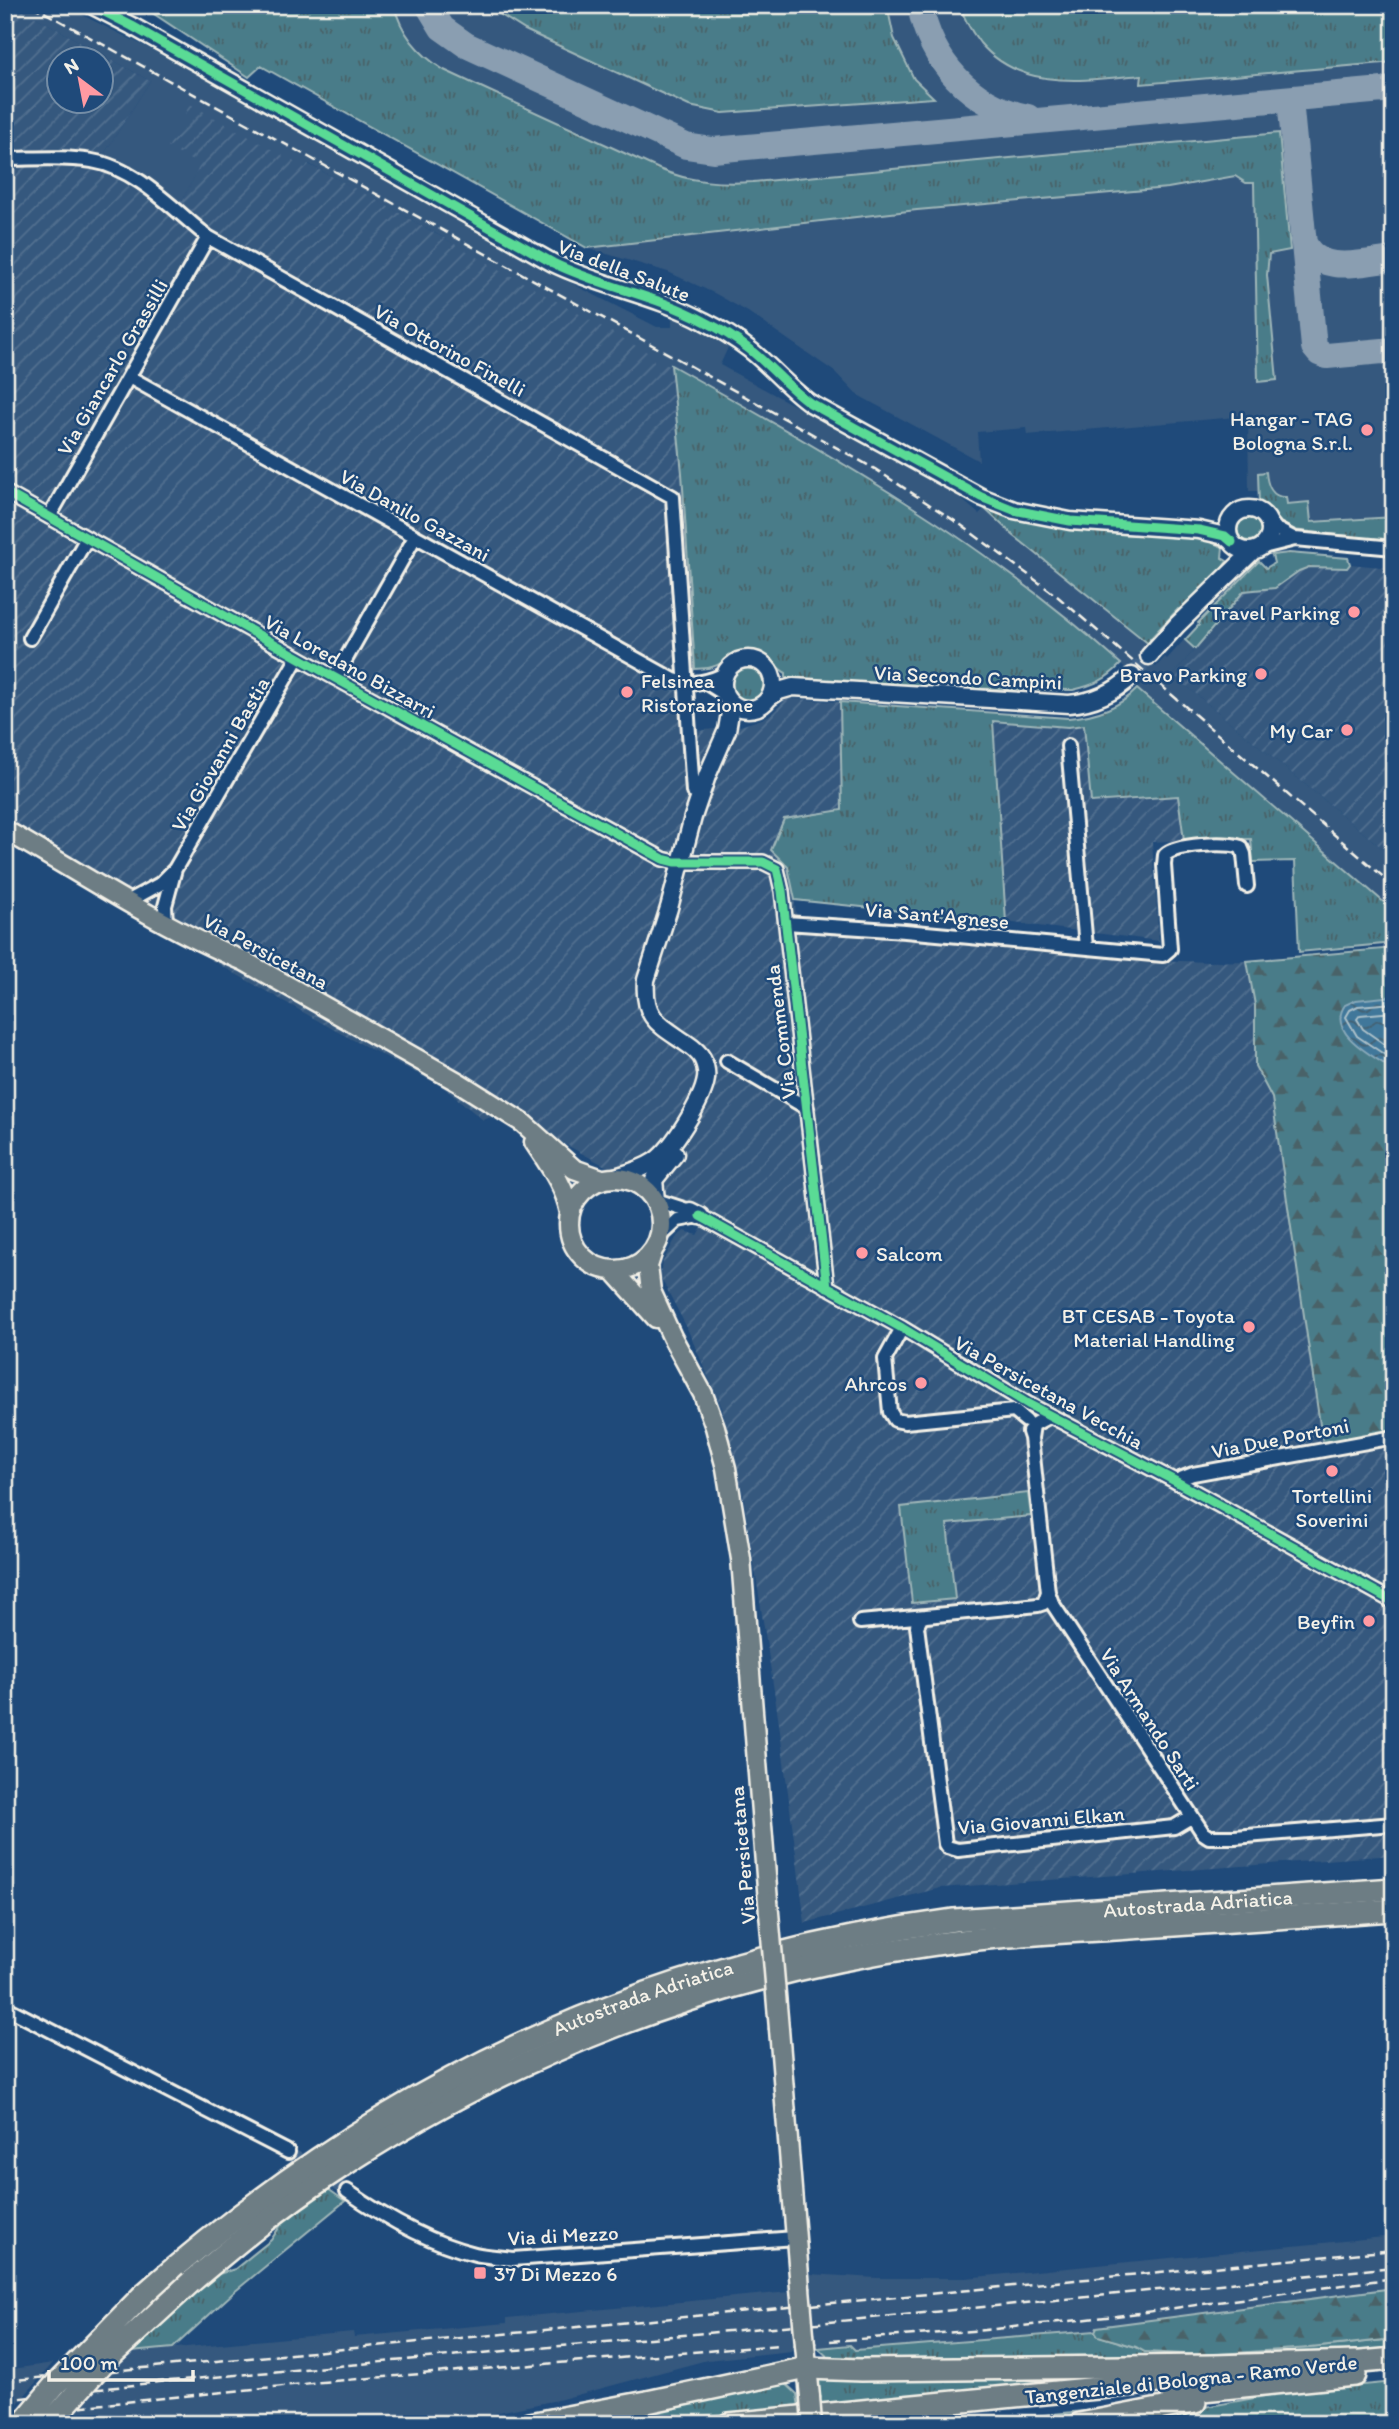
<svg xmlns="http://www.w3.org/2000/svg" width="1399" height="2429" font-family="Itim,sans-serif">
<defs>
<pattern id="industrial-furrows" width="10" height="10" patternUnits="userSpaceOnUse" patternTransform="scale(1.75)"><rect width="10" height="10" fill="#35587e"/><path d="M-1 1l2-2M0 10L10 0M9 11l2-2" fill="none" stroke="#537090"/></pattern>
<pattern id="grass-tufts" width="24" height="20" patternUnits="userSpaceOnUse" patternTransform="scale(1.75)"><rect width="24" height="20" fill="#4a7c89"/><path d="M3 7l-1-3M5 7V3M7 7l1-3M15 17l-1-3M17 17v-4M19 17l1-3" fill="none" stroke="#4a6268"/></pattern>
<pattern id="forest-firs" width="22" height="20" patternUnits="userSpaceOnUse" patternTransform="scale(1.75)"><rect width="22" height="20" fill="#4a7c89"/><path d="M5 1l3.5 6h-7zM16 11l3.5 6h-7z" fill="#4a6268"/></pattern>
<pattern id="water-waves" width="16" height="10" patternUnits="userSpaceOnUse" patternTransform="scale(1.75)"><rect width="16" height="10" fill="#3f779a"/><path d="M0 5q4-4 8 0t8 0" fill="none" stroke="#446070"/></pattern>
</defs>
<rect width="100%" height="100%" fill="#1f4a7a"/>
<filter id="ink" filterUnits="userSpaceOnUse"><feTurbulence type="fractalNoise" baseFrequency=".0143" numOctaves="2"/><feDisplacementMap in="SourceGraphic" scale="14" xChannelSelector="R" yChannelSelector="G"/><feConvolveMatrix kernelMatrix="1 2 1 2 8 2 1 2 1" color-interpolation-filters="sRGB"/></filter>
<g filter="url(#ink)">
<path fill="#35587e" d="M14,5H62L202,75L532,263L657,327H672V315L730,343L720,365L954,493L979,514L984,509L1013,535L1150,645L1142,655L1156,667L1165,657L1167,659L1184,640L1195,649L1173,675L1394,858V911L1144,696L1137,689L1145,681L1131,668L1128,671L1046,602L976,548L900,497L798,436L671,365H654L437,234L309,164L305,168L201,164L181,203L130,164L104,154L150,81Z
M149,5H1394V534L1311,527L1261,491H1249L1248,416L1027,435L1026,428L977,432L979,461L856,394L835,372L748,312L716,294L668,272L587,248L261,66L249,77L148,10Z
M1394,2236V2288L1097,2327L1095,2331L855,2350L849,2345L818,2348L815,2344L810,2274L877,2278H965Z
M789,2292L794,2346L792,2351L707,2360L562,2399L441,2424H64L131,2352L353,2332L354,2337L507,2323V2318Z
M53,2363L5,2418V2370Z"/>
<path fill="url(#industrial-furrows)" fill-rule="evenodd" d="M5,5H14L150,81L104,154L130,164L181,203L200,165L168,148L190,104L305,168L308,164L360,191L654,356V365H671L682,473L695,669L697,731L740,726L762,719L771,714L787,698L840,702L842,810L784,819L782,859L791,877L799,933L837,931L1127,959L1208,962L1247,961L1255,1005V1066L1272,1098L1323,1444L1394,1433V1855L940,1888L805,1923L778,1716L743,1494L722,1408L686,1326L661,1278L663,1261L676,1238L684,1231L697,1235L706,1220L505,1112L483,1120L443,1087L338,1032L5,843ZM60,60H102V102H60Z
M1350,564L1391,568L1394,595V858L1173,675L1244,591L1275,588L1299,571L1309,567L1346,568Z
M993,720L1068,727L1084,725L1091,802L1178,796L1184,840L1152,842L1159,941L1006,922Z"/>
<path fill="url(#grass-tufts)" stroke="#9fb6b8" stroke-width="2" d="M149,5H394C401,34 420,55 444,70L659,169C690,182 719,184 753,182L1279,133L1290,250L1269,254L1267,275L1277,380L1258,382L1254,183H1246L1235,176L1168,188L917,210L587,248L261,66L249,77L148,10Z
M485,5H887L894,38L914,79L934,98L723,113L689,106L525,30Z
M960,5H1394V62L1141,84L1142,75C1085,80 1022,92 980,43C971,31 964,20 960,5Z
M671,365C829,453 986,542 1121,664C1106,680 1094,685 1073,690L924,688L799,680L786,678V673C776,668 770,656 759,653C731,644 732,662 712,667C707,669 700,668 695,669L682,473Z
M1266,472C1267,485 1272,498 1286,497L1287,504L1309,502L1311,522L1394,517V541L1283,529L1259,504L1258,473Z
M986,507C1050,536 1143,535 1213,538V543L1223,547L1222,558L1227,561L1218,575L1182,610L1178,609L1150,639V645L1013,535L985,509Z
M1237 529a12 12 0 1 1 24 0a12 12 0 1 1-24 0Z
M1289,553L1348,558L1350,564L1347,568L1309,567L1299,571L1275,588L1244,591L1195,649L1185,640L1199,625L1198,623L1259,561L1266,568L1274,563L1272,555Z
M731 685a17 17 0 1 1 34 0a17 17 0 1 1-34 0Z
M1137,689L1394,911V943L1299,952L1295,861L1253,862L1251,839L1184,840L1178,796L1091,802L1084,725L1068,727L993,721L1006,922L795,900L788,867L771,850L784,819L842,810L840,702L1068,718C1093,716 1119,708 1137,689Z
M1028,1493L1031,1516L947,1524L955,1599L912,1603L901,1507Z
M328,2189L345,2201L233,2293L173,2348L131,2352L215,2275L235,2269L271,2240L284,2220Z
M1095,2331L1099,2336L1136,2347L1145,2352L1310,2348L1394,2339V2349L1280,2358L831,2360L818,2348L850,2345L855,2350Z
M1118,2376L820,2405L818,2377Z
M784,2382L797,2394L799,2407L621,2424H547Z
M1394,2382V2424H1113L1281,2393Z
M1134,2406L1051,2424H952Z"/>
<path fill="url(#forest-firs)" stroke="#9fb6b8" stroke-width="2" d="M1394,948V1433L1323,1445L1272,1098L1255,1066V1005L1247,961Z
M1394,2288V2339L1310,2348L1203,2355L1145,2352L1136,2347L1098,2336L1095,2331L1097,2327Z"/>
<path fill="url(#water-waves)" stroke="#87a8b9" stroke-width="2" d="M1394,996V1070C1375,1057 1325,1033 1345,1005L1356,1000Z"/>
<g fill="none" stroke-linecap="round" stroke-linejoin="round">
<path stroke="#acc0c9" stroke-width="2" d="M1394,1003L1358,1006L1350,1010L1346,1017L1357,1036L1394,1061
M1394,1012L1360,1015L1357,1019L1363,1029L1394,1051"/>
<path stroke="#8a9eb1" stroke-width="26" d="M428,5L442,28L466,45L686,146L713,150L1394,89
M920,5C930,61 971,106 1028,117
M1290,100L1314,347L1319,353L1327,356L1394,350
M1303,240C1316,277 1364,262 1394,259"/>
<path stroke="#3f638a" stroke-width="12" stroke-dasharray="12 6" stroke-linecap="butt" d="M288,2152L347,2191"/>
<path stroke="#3f638a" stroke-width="16" stroke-dasharray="16 8" stroke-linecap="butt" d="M1132,676L1149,656"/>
<defs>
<path id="street" d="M5,159C34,159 64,156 92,161C136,168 174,210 208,237L673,497L693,792
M129,377L674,680C691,686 711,682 726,673
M5,492L335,678L663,859L675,862H763L777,869L782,891L827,1287
M49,517L208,237
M1270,522L1276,529L1295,539
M1263,547L1295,539L1394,548
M30,638L87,538
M335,678L415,537
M705,682L726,695
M1068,746L1086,947
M129,901L160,884L175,869L298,657
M166,923L165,906L175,869
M786,923L905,931L1163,955L1170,949L1164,865L1165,855C1176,844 1226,842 1241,847L1244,854L1247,886
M727,1061L807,1108
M656,1200L690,1211
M660,1237L678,1220L700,1216L902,1328L1028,1404L1175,1481L1394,1602
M902,1328L885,1359L890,1412L895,1420L905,1422L1014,1411L1026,1421
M1029,1432L1031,1438L1033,1425L1050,1416
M1031,1438L1048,1592L1052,1603L1203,1833L1209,1837H1235L1394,1824
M1175,1481L1193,1474L1394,1437
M1048,1592L1044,1603L1038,1605L926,1616L921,1618L917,1626L945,1844L947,1847L958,1850L1174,1827L1191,1817
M860,1622L926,1616
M5,2007L288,2152
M347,2191C384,2217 430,2243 475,2254C487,2257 501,2257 513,2259L795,2238"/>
<path id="secondary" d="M91,5L132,26L553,263C602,287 656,295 704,321C720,329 735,338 749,349C771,366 787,387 810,403L981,497L1014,510L1070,521L1199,530L1225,536L1232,542
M1228 530a21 21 0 1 1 42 0a21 21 0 1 1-42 0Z
M1149,656L1177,625L1253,551
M723 684a25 25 0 1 1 50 0a25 25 0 1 1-50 0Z
M770,697L779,691L793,687L1069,704C1094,702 1114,693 1132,676
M615,1177C630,1173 643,1169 655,1161C673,1148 703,1100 706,1079C707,1072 705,1064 702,1058C698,1051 692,1047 686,1043C658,1024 643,1018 646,980L669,908L693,817L707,776L727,730L730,713L728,699
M656,1200L654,1180L675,1154
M690,1211L700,1216"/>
<path id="primary" d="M5,830C82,874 163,928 244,961L458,1082L523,1123L574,1169L602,1179
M534,1142C549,1165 565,1186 570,1213
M569 1224a46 46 0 1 1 92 0a46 46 0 1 1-92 0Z
M653,1250L648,1266L651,1291L672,1337L703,1394L715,1427L726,1468L741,1559L768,1901
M613,1270L656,1318
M779,2029L800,2288
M805,2345L810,2397"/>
<g id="highway">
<path d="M191,2282C235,2245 280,2207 329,2175C509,2054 714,1975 929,1945C991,1936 1053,1933 1116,1929C1208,1923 1301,1916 1394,1910"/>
<path id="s1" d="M143,2295C382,2084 637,1963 954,1920L1394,1889"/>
<path d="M1340,2364L1394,2359"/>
<path d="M1172,2393L1355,2375"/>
<path d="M821,2415L1190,2379"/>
<path d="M530,2424L647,2402L807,2368L861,2370L1214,2366L1355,2362"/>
<path d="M729,2424L800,2417"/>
<path d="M1080,2424L1195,2402"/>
</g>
</defs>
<use href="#street" stroke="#f4f1e8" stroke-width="18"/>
<use href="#secondary" stroke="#f4f1e8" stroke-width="21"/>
<use href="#primary" stroke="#f4f1e8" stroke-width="23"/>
<use href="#highway" stroke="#f4f1e8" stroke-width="26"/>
<use href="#street" stroke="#1f4a7a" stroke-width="12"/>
<use href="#secondary" stroke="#1f4a7a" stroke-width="16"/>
<use href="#primary" stroke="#6d7d84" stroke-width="18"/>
<use href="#highway" stroke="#6d7d84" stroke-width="21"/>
<path stroke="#f4f1e8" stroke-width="2.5" stroke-dasharray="10 5" stroke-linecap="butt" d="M31,5L676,358L875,469L961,525L1057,596L1394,886
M830,2341L985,2330L1116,2316L1394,2278
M5,2381L1394,2250
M5,2400L159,2382L851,2320L1394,2267
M5,2414L322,2382L780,2345"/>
<defs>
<path id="primary-bridge" d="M768,1901L779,2029
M800,2288L805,2345
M810,2397L812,2424"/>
<path id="highway-bridge" d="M22,2424L54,2386L143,2295
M49,2424L103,2363L191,2282"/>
</defs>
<use href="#primary-bridge" stroke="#f4f1e8" stroke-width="23" stroke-linecap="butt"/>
<use href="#highway-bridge" stroke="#f4f1e8" stroke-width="26" stroke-linecap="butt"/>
<use href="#primary-bridge" stroke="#6d7d84" stroke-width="18"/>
<use href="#highway-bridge" stroke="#6d7d84" stroke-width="21"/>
<defs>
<path id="cycleway" d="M91,5L132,26L553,263C602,287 656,295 704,321C720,329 735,338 749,349C771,366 787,387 810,403L981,497L1014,510L1070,521L1199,530L1225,536L1232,542
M5,492L335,678L663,859L675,862H763L777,869L782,891L827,1287
M700,1216L902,1328L1028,1404L1175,1481L1394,1602"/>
</defs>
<use href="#cycleway" stroke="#1f4a7a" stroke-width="13"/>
<use href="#cycleway" stroke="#5adb95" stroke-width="9"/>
</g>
</g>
<g fill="#ff9aa2" stroke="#1f4a7a" stroke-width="2.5">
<circle cx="1367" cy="430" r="7"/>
<circle cx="1354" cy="612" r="7"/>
<circle cx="1261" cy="674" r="7"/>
<circle cx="627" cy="692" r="7"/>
<circle cx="1347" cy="730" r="7"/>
<circle cx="862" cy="1253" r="7"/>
<circle cx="1249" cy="1327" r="7"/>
<circle cx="921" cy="1383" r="7"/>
<circle cx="1332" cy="1471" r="7"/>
<circle cx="1369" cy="1621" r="7"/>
<rect x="473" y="2266" width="14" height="14" rx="3.5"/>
</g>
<g text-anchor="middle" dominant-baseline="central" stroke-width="5" stroke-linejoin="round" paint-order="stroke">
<g font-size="21" fill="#f4f1e8" stroke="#1f4a7a">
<text transform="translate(624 270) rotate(21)">Via della Salute</text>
<text transform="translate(450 350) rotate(29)">Via Ottorino Finelli</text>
<text transform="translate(112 367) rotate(-60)">Via Giancarlo Grassilli</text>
<text transform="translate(415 515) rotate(29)">Via Danilo Gazzani</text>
<text transform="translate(350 666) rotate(29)">Via Loredano Bizzarri</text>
<text transform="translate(968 677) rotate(3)">Via Secondo Campini</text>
<text transform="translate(220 754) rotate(-60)">Via Giovanni Bastia</text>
<text transform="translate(937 915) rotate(5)">Via Sant'Agnese</text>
<text transform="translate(266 951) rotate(28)">Via Persicetana</text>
<text transform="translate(780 1032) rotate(-97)">Via Commenda</text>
<text transform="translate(1049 1392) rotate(29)">Via Persicetana Vecchia</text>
<text transform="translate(1280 1438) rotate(-11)">Via Due Portoni</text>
<text transform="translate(1150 1719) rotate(57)">Via Armando Sarti</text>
<text transform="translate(1041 1820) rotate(-5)">Via Giovanni Elkan</text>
<text transform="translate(742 1855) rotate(-95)">Via Persicetana</text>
<text stroke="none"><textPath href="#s1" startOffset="1152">Autostrada Adriatica</textPath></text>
<text stroke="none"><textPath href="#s1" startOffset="586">Autostrada Adriatica</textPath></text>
<text transform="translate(563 2235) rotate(-3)">Via di Mezzo</text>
<text transform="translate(1191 2379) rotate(-6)">Tangenziale di Bologna - Ramo Verde</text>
</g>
<g font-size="21" fill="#f4f1e8" stroke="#1f4a7a" text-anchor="end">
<text x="1353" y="418">Hangar - TAG<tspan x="1353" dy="24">Bologna S.r.l.</tspan></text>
<text x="1340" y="612">Travel Parking</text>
<text x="1247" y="674">Bravo Parking</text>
<text x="641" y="680" text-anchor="start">Felsinea<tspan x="641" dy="24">Ristorazione</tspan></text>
<text x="1333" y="730">My Car</text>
<text x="876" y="1253" text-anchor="start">Salcom</text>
<text x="1235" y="1315">BT CESAB - Toyota<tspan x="1235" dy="24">Material Handling</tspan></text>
<text x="907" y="1383">Ahrcos</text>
<text x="1332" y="1495" text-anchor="middle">Tortellini<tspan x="1332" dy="24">Soverini</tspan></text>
<text x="1355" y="1621">Beyfin</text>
<text x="494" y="2273" text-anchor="start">37 Di Mezzo 6</text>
</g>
</g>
<rect width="1399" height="2429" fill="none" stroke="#1f4a7a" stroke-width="28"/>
<rect x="14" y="14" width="1371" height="2401" fill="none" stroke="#f4f1e8" stroke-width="2.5" filter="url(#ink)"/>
<g transform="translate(80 80) rotate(328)"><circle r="33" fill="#1f4a7a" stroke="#748da6" stroke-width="2"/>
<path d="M0-5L12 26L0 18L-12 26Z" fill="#ff9aa2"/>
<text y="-10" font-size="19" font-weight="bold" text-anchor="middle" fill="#f4f1e8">N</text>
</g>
<path d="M49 2370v10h144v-10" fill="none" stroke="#f4f1e8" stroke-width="3.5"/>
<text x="60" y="2370" font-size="21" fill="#f4f1e8" stroke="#1f4a7a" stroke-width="5" paint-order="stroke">100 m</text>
</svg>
